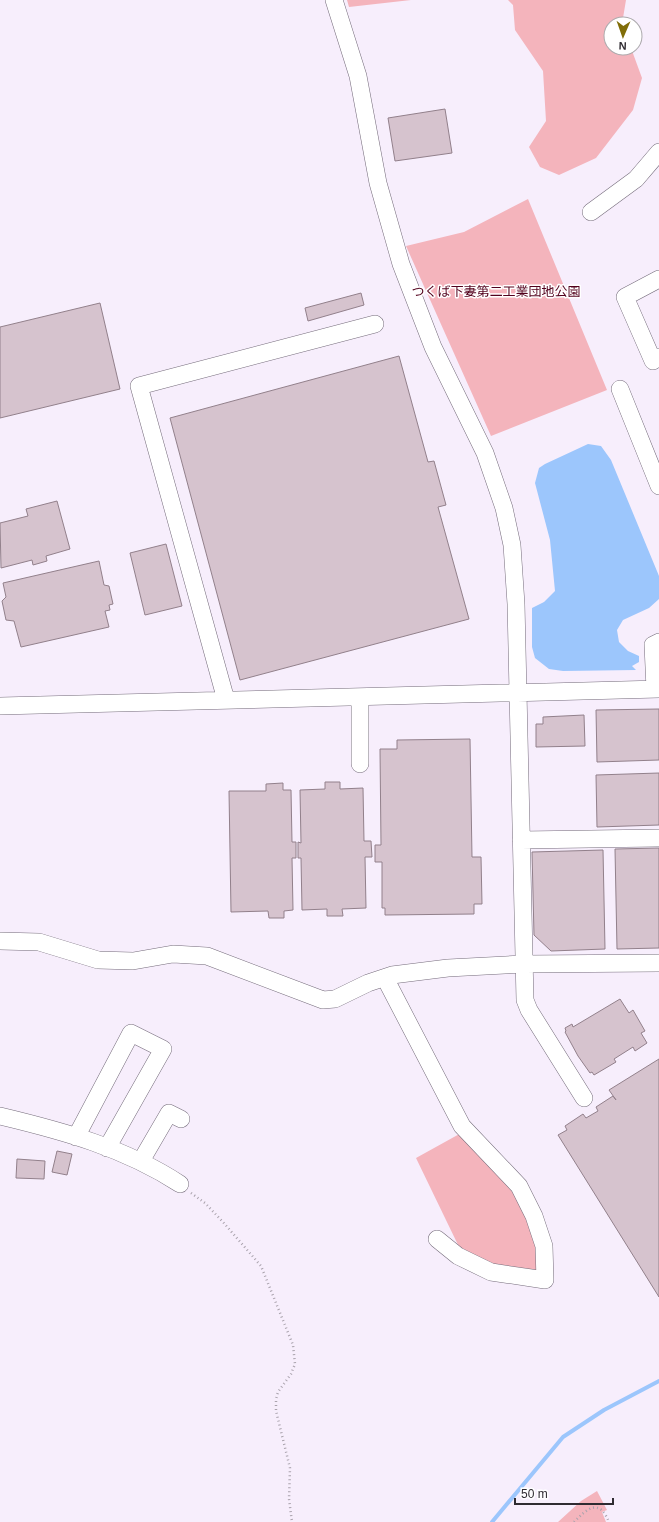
<svg xmlns="http://www.w3.org/2000/svg" width="659" height="1522" font-family="Arial,'Noto Sans JP',sans-serif">
<rect width="100%" height="100%" fill="#f7eefc"/>
<path fill="#f4b4bc" d="M347,0H411L349,7Z
M508,0H626L622,24H611V48H631L642,78L633,110L596,158L559,175L540,167L529,147L546,121L543,71L515,30L513,5Z
M528,199L607,390L491,436L406,246L464,232Z
M463,1132C490,1165 527,1199 537,1243C539,1253 537,1264 537,1274L491,1268L460,1249L416,1158Z
M597,1491L607,1510L602,1512L606,1522H558L581,1501Z"/>
<path fill="#9cc6fc" d="M588,444L601,446L611,460L659,576V599L649,608L623,620L617,630L619,642L628,651L639,656V662L632,666L636,670L563,671L549,669L535,658L532,647V608L544,602L555,591L550,540L535,483L539,468L545,464Z"/>
<g fill="none" stroke-linecap="round" stroke-linejoin="round">
<path stroke="#9cc6fc" stroke-width="4" d="M492,1522L563,1437L604,1410L659,1381"/>
</g>
<path fill="#d6c3ce" stroke="#92808b" d="M445,109L452,153L395,161L388,118Z
M361,293L364,305L308,321L305,308Z
M100,303L120,389L0,418V327Z
M399,356L428,462L434,461L446,505L438,507L469,619L240,680L170,418Z
M57,501L70,549L46,556L47,561L33,565L32,560L1,568L0,523L28,516L26,509Z
M166,544L182,606L145,615L130,553Z
M99,561L104,585L109,586L113,604L109,605L110,610L105,611L109,627L21,647L14,621L6,620L2,601L6,597L3,583Z
M659,709V760L597,762L596,710Z
M584,715L585,746L536,747V724H543V717Z
M470,739L472,857H481L482,904H474V914L385,915V908H382V862H375V845H381L380,749H397V740Z
M659,773V825L597,827L596,775Z
M325,782H340V789L363,788L364,841H371L372,857H365L366,908L342,909L343,916H327V909L302,910L301,858H298V842L301,843L300,790L325,789Z
M283,783V790H291L292,842H296V858H292L293,910L284,911V918H269L268,911L231,912L229,791H266V784Z
M659,848V948L617,949L615,849Z
M603,850L605,949L551,951L534,935L532,852Z
M620,999L629,1013L633,1010L645,1031L641,1033L647,1043L635,1051L633,1047L614,1059L616,1062L594,1075L592,1072L590,1073L578,1056L565,1032L566,1031L565,1028L572,1024L573,1027Z
M659,1059V1297L558,1135L567,1130L565,1126L583,1114L586,1118L598,1111L596,1107L613,1096L616,1100L609,1090Z
M57,1151L72,1154L67,1175L52,1172Z
M17,1159L45,1161L44,1179L16,1178Z"/>
<g fill="none" stroke-linecap="round" stroke-linejoin="round">
<defs>
<path id="minor" d="M334,0L358,76L378,183L401,264L433,347L485,453L504,508L512,545L516,604L525,1000L529,1010L584,1098
M591,212L636,179L659,152
M659,279L625,297L653,361L659,357
M620,389L659,486
M655,689L653,645L659,642
M226,700L139,386L375,324
M0,706L659,689
M360,764V697
M521,840L659,838
M0,941L39,942L98,960L133,961L173,954L207,956L323,1000L335,999L368,983L392,975L448,968L524,964L659,963
M385,978L462,1126L519,1186L534,1216L544,1246L545,1280L491,1272L458,1256L437,1239
M0,1116C63,1131 125,1148 180,1184
M76,1137L131,1033L163,1049L107,1148
M141,1161L169,1113L181,1119"/>
</defs>
<use href="#minor" stroke="#756c7b" stroke-width="18"/>
<path stroke="#aaa3ad" stroke-width="2.5" stroke-dasharray="1 3" stroke-linecap="butt" d="M191,1193L205,1203L223,1222L261,1266L293,1345L295,1364L291,1374L278,1392L276,1399V1411L290,1468L289,1499L292,1522
M574,1522C588,1508 599,1498 609,1522"/>
<use href="#minor" stroke="#fff" stroke-width="17"/>
</g>
<g text-anchor="middle" dominant-baseline="central" stroke-width="3" stroke-linejoin="round" paint-order="stroke">
<g font-size="13" fill="#52001c" stroke="#fff">
<text x="496" y="291">つくば下妻第二工業団地公園</text>
</g>
</g>
<g transform="translate(623 36) rotate(182)"><circle r="19" fill="#ffffff" stroke="#acaaad"/>
<path d="M0-3L7 15L0 10L-7 15Z" fill="#806d08"/>
<text y="-6" font-size="11" font-weight="bold" text-anchor="middle" fill="#2f2b31">N</text>
</g>
<path d="M515 1498v6h98v-6" fill="none" stroke="#2f2b31" stroke-width="2"/>
<text x="521" y="1498" font-size="12" fill="#2f2b31" stroke="#ffffff" stroke-width="3" paint-order="stroke">50 m</text>
</svg>
